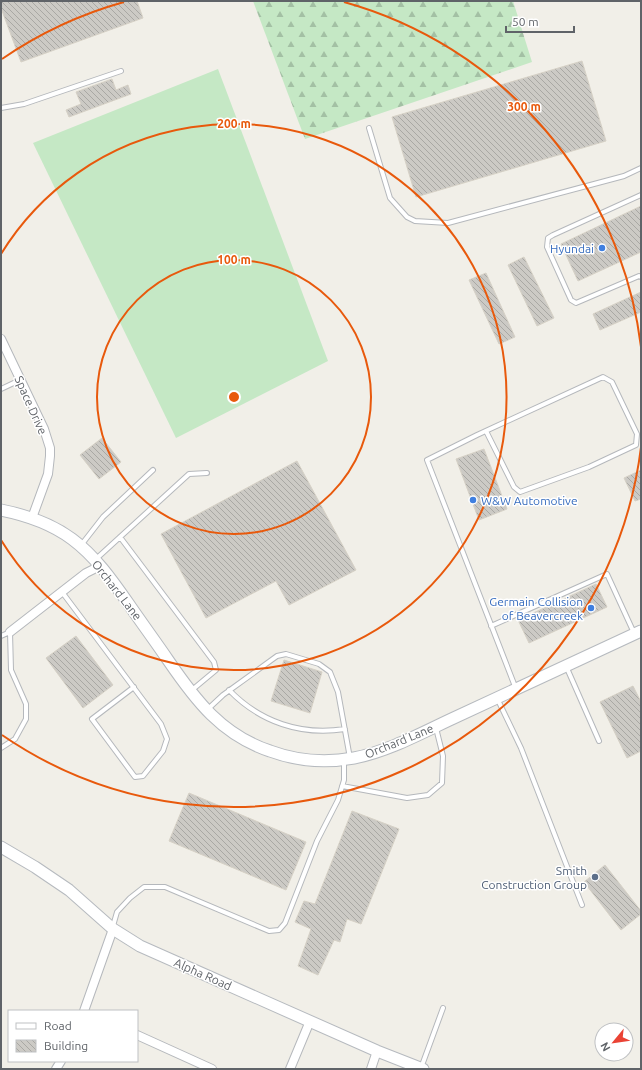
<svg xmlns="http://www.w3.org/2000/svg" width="642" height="1070" font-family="Ubuntu,sans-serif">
<defs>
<pattern id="forest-firs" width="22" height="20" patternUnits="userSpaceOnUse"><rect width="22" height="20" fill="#c5e8c5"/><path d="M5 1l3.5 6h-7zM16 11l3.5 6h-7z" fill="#a3c0a4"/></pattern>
<pattern id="building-back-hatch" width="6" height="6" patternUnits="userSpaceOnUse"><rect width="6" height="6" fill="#cccac5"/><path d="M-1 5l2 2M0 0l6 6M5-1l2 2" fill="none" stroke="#a9a8a4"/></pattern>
</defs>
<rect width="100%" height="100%" fill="#f1efe8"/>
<path fill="#c5e8c5" d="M218,69L328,361L176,438L33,143Z"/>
<path fill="url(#forest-firs)" d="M253,1H513L532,62L305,139Z"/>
<path fill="url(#building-back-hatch)" stroke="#d6d1c6" d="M1,1H137L143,18L21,62L1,8Z
M582,61L606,141L416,197L392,117Z
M112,79L116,90L128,85L131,94L69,117L66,110L81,104L76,92Z
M641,206V252L578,281L561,244Z
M524,257L554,318L537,326L508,265Z
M486,273L515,337L499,344L469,280Z
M641,292V312L600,330L593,314Z
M102,438L121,462L99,479L80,455Z
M484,449L507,509L479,520L456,459Z
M297,461L356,570L289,605L276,581L206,618L161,534Z
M641,470V499L635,501L624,478Z
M596,584L607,607L529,643L518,620Z
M76,636L113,685L83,708L46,658Z
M284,660L322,672L310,713L271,701Z
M633,686L641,702V751L627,758L600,702Z
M189,793L306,842L286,890L169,841Z
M352,811L399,829L361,924L347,919L340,942L334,940L318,975L298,966L311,929L295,922L304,901L315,904Z
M605,865L641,911V914L621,930L584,882Z"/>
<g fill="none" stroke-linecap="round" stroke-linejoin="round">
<defs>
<path id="lane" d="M1,108L24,104L121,71
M369,128L390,198L407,217L415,221L448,223L624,176L641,168
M641,195L553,235L548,238L547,247L571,300L576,303L639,276L641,277
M1,389L20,380
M486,431L514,487L520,492L589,467L636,445L637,434L612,382L603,377L477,435L427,460L516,689
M120,537L214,662L216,670L192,690
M82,544L103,517L153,470
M96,559L189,474L207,473
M62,592L161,724L167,739L163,751L143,776L135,777L92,719L134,687
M491,626L607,574L634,633
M1,636L10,632L11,670L26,704V719L15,739L1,748
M566,666L599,741
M229,690C260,722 301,736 345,729
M497,698L521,748L582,905
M208,709L223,695L277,656L286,654L319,664L330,672L338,692L350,758
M342,786L407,798L428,795L442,783L443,756L436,728
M113,926L117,912L130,898L144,887H165L269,931L279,930L285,923L317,841L338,800L344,780V760
M421,1068L443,1008"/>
<path id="street" d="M1,339L44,429L50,448V456L48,474L32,518
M10,632L86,573L100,566
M84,1011L113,929
M137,1035L212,1069
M56,1069L61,1061
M290,1069L310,1021
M371,1069L377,1051"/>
<path id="secondary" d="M1,510C26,515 52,524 72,539C95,556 112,580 128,603C141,622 155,641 168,660C196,701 222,735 270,751C297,761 326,763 354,758C390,751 425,731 458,716C519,688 580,659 641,631
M1,847L35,867L69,890L113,929L140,946L377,1051L423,1069"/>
</defs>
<use href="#lane" stroke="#b5b8bc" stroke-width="6"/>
<use href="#street" stroke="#b5b8bc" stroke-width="10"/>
<use href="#secondary" stroke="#b6babf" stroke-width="13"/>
<use href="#lane" stroke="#fff" stroke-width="4"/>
<use href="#street" stroke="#fff" stroke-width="8"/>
<use href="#secondary" stroke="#fff" stroke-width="11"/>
</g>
<g fill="none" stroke="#e8590c" stroke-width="2">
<circle cx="234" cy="397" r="137"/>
<path d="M1 254A273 273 0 1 1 1 540"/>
<path d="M641 447A410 410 0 0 1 2 735M2 59A410 410 0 0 1 124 2M344 2A410 410 0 0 1 641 347"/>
</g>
<g fill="#3f7fe0" stroke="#fff" stroke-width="1.5">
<circle cx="602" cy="248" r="4"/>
<circle cx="473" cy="500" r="4"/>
<circle cx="591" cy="608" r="4"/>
</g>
<circle fill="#5c6f8a" stroke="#fff" stroke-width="1.5" cx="595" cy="877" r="4"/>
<g text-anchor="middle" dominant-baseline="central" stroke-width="3" stroke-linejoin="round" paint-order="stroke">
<g font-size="12" fill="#366cbe" stroke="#fff" text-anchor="end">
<text x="594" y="248">Hyundai</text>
<text x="481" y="500" text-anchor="start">W&amp;W Automotive</text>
<text x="583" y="601">Germain Collision<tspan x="583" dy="14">of Beavercreek</tspan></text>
</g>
<g font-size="12" fill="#5f6368" stroke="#fff">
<text transform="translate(31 405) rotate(66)">Space Drive</text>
<text transform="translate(117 590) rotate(52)">Orchard Lane</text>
<text transform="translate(399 741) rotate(-22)">Orchard Lane</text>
<text transform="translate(203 974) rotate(24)">Alpha Road</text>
</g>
<g font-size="12" fill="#4e5e75" stroke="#fff" text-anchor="end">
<text x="587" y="870">Smith<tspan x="587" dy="14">Construction Group</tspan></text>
</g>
</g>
<circle cx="234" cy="397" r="6" fill="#e8590c" stroke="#fff" stroke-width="2"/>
<g font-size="12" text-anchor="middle" font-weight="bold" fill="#e8590c" stroke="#fff" stroke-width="3" stroke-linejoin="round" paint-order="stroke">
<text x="524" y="111">300 m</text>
<text x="234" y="128">200 m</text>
<text x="234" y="264">100 m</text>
</g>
<rect width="642" height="1070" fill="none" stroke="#5f6368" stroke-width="4"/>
<rect x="8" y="1010" width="130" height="52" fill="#ffffff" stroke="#bfc1c3"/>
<rect x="16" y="1023" width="20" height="6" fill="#ffffff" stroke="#bfc1c3"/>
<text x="44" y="1030" font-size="12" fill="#5f6368">Road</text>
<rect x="16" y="1040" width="20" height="12" fill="url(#building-back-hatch)" stroke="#bfc1c3"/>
<text x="44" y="1050" font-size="12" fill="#5f6368">Building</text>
<g transform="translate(614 1042) rotate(241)"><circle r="19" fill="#ffffff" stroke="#bfc1c3"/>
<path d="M0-3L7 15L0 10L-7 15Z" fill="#ea4335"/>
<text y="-6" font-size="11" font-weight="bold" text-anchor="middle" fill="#5f6368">N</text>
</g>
<path d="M506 26v6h68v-6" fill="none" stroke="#5f6368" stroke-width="2"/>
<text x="512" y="26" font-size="12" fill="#5f6368" stroke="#ffffff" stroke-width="3" paint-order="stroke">50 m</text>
</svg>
